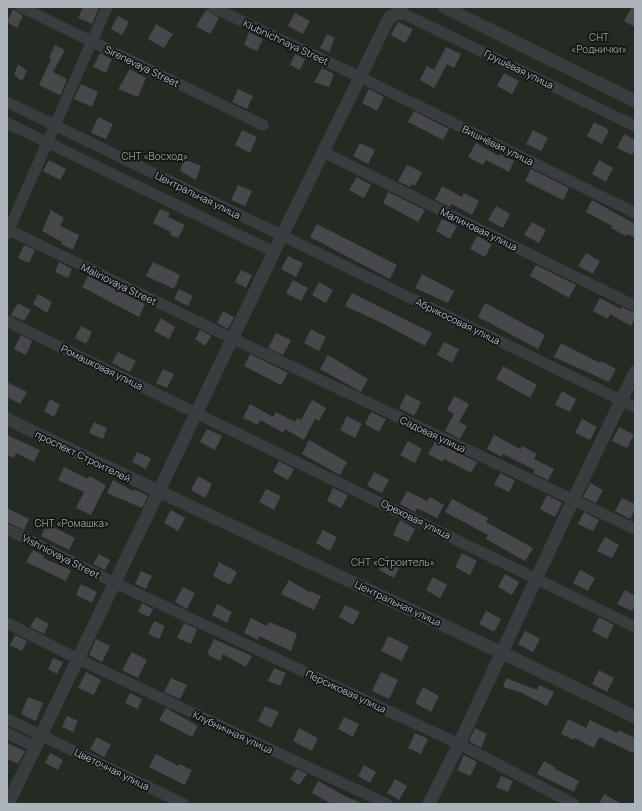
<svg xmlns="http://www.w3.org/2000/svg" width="642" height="811" font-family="Manrope,sans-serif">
<rect width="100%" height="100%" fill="#191a1b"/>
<path fill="#242b23" d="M7,7H635V804H7Z"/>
<path fill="#46484b" d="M83,7H99L92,24L78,18Z
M632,7H635V27L624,21Z
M13,9L23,16L17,28L7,22Z
M206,10L219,18L210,34L196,26Z
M295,13L310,21L303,34L288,26Z
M118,16L129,22L122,35L111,29Z
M398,22L413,29L405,43L391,35Z
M156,24L173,34L164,48L148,39Z
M249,32L263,39L257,51L244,45Z
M327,34L335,38L329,52L320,48Z
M55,45L65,50L53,72L67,79L61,94L59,95L39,85L51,59L49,57Z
M446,47L461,54L454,68L447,64L434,88L420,80L427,66L434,70Z
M100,53L112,59L106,73L93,67Z
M295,54L305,59L300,70L290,65Z
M18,64L27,71L22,81L14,75Z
M322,68L334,74L329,87L314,82Z
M130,69L146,78L138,97L118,89Z
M504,73L519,81L512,94L497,86Z
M81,84L98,92L92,107L74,99Z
M238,89L253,96L247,109L232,102Z
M369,89L384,97L377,111L362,103Z
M414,111L449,129L443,140L408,122Z
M98,117L113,124L106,139L91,133Z
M594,122L609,130L602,144L587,136Z
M242,130L257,137L250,153L235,145Z
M533,130L548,138L541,151L526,144Z
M624,134L635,140V150L632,155L617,148Z
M360,143L375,150L368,164L353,156Z
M476,143L499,156L500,154L514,161L509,172L486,160L483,165L468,157Z
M184,159L201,166L196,180L180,171Z
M49,160L66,169L60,180L43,171Z
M599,160L613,168L606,182L592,174Z
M407,165L422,172L415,186L411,184L410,187L398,181Z
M531,169L569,188L563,200L525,181Z
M357,177L371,185L364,198L349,190Z
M238,185L252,191L245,206L231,200Z
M442,186L462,197L464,193L479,201L472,215L452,204L450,207L435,200Z
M388,192L425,210L418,222L383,203Z
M592,200L635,224V238L627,234L626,236L611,228L612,226L586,212Z
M496,206L510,214L503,228L488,220Z
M160,209L170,213L168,217L185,225L178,238L170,235L171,232L153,223Z
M51,210L64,218L60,226L79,235L73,250L61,244L62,242L42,231Z
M442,219L457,226L450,239L436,231Z
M532,222L546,230L539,243L524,235Z
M317,224L397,265L390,279L310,237Z
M477,236L492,244L485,257L470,249Z
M24,245L35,250L29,263L18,258Z
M586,253L600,261L593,274L578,266Z
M288,256L303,263L296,277L281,269Z
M59,262L72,269L68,278L55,272Z
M153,262L180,275L174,289L146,276Z
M536,265L576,285L569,298L530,276Z
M241,270L252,275L246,288L235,282Z
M422,274L454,291L448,303L415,288Z
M88,276L145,304L139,317L82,287Z
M293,280L308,288L301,301L286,293Z
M319,282L333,290L326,303L312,295Z
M179,289L193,296L188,306L174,299Z
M352,293L432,333L425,346L382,323L345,306Z
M38,294L52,302L47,313L33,304Z
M600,298L621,309L622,307L635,313V318L631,326L610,314L608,319L593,311Z
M18,303L31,310L24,321L11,315Z
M485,303L545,335L538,349L478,317Z
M223,311L234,317L228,329L217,323Z
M161,318L175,327L169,339L154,331Z
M81,326L92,332L86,344L75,338Z
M311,329L326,337L319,351L304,343Z
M200,330L211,336L205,346L195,339Z
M276,333L291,340L283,355L268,348Z
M21,335L32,341L26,355L14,349Z
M444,342L459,349L452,363L437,355Z
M561,343L600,363L601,361L616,369L609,382L554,357Z
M118,352L136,361L130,372L112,363Z
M250,354L288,373L281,385L244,366Z
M328,355L368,379L361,392L320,369Z
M503,366L537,385L530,398L496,379Z
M163,369L174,374L167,388L156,383Z
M7,382L27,392L20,404L7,397Z
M562,391L576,399L570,412L555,405Z
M406,394L421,402L414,416L399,408Z
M454,396L469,404L459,422L467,426L460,439L445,431L454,414L447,410Z
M50,399L60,405L54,417L44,411Z
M312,400L326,408L319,421L315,419L304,440L285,429L284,433L260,420L258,425L243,418L250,404L273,417L276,412L295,422L297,418L301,420Z
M371,412L386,419L379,432L365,424Z
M347,416L362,424L355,438L340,430Z
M582,419L597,427L590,440L575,433Z
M94,422L107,428L103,439L89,433Z
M619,427L634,435L627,448L612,441Z
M207,429L222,436L215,450L200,442Z
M7,435L40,450L34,462L16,453L14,458L7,455Z
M494,435L520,449L522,446L537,454L534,459L554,469L548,480L533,473L535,470L503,454L502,457L487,449Z
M309,440L347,462L340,475L302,454Z
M408,441L422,449L415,463L400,455Z
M435,442L477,462L471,473L444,459L443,462L428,454Z
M137,452L151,458L146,469L132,462Z
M279,461L294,469L288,480L273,472Z
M64,467L88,479L89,476L106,485L91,515L76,508L84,492L58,480Z
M374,472L389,480L382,493L367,486Z
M500,473L515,480L509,492L494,485Z
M198,476L212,484L205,498L191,490Z
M113,480L133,491L134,489L148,496L142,508L107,493Z
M590,483L603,490L596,503L583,497Z
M333,488L348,495L341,508L327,501Z
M266,489L281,496L274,510L259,502Z
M407,491L427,501L430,497L444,505L437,518L417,508L415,512L400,504Z
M547,495L562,503L555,517L540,509Z
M622,498L635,504V510L630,519L615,511Z
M452,499L488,518L486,522L533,548L525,561L486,539L488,535L445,512Z
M7,508L29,519L24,530L7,522Z
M171,510L185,518L178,531L164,523Z
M584,512L599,520L593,531L578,524Z
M400,520L415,529L408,542L393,535Z
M47,524L75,538L69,550L41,536Z
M323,530L337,537L330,551L316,543Z
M605,537L619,545L612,558L597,551Z
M33,550L44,556L43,558L71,570L66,581L26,562Z
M462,553L477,561L470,575L455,567Z
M99,554L110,560L105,570L93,564Z
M386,556L401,564L394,578L379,570Z
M219,562L237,572L230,585L213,576Z
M580,570L595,578L588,591L573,583Z
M141,571L152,576L146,589L135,584Z
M505,574L519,582L512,595L498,587Z
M433,577L447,585L440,598L426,590Z
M289,580L309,592L310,591L321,596L314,610L281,594Z
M81,584L97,592L92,603L76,595Z
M183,587L195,593L187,609L175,602Z
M625,590L635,596V606L632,611L617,604Z
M142,603L153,609L149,617L138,612Z
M217,604L232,612L227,623L212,615Z
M345,605L360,612L353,625L339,617Z
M486,611L501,619L494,632L479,624Z
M36,617L49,624L44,634L30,627Z
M599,617L614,625L607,639L592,631Z
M251,618L267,626L270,622L297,634L291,651L259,636L258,640L244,633Z
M154,621L165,626L159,639L148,634Z
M184,623L197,629L191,644L177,638Z
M525,631L540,639L533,652L518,644Z
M15,635L27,641L22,651L10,645Z
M388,636L409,646L402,661L381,651Z
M96,639L110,646L102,662L89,655Z
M214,639L252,656L246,667L223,654L220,661L207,654Z
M132,652L147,660L138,678L122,670Z
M53,658L63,662L57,674L48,669Z
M274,668L286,673L280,686L268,681Z
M599,670L614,678L607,692L592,684Z
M86,672L101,680L94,695L78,688Z
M381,672L398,680L389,699L372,691Z
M171,678L187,685L180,699L164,692Z
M506,678L537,690L539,685L554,692L547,706L522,693L503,687Z
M423,687L439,696L431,712L415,703Z
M130,693L142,699L138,709L125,703Z
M28,697L43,703L36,721L21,714Z
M265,706L279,712L271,728L258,721Z
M166,708L198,726L192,737L159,720Z
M67,716L78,721L73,732L62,727Z
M344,717L359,724L353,737L338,729Z
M568,719L586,728L590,720L617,733L618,730L635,738V749L633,753L599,737L594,748L575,738L574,740L561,734Z
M299,728L318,738L312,751L293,741Z
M475,728L487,734L481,748L469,741Z
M415,733L428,739L421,754L408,748Z
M97,737L111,745L104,757L90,749Z
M7,743L25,751L18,764L7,759Z
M50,753L63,760L58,770L45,763Z
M156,754L178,766L179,764L192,770L185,785L149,767Z
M464,755L477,762L470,776L457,770Z
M544,761L556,768L555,769L579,781L574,792L537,774Z
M364,765L376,772L370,783L358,776Z
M297,769L307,774L299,785L290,779Z
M501,776L513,781L508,792L496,787Z
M395,779L407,786L399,800L387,793Z
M318,781L345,796L363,804H332L312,793Z
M604,794L622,804H599Z"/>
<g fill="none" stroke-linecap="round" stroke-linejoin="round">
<path stroke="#3a3d40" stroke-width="11" d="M21,7L263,125
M212,7L360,77L635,213
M402,13L635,126
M7,102L635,407
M7,123L274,252
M323,152L635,306
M7,229L221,333L635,529
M7,234L107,7
M7,321L635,627
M7,529L115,583L459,744L574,804
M7,623L78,659L387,804
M7,719L184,804
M7,733L35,747"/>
<path stroke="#3a3d40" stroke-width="13" d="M444,7L635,101
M7,419C216,520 427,615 635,717
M8,804L274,252L389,18L395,14L402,13
M429,804L459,744L573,500L635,372"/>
</g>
<g text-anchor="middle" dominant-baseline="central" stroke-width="3.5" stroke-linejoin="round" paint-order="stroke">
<g font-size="10" fill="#8aa583" stroke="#141516">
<text x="599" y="37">СНТ<tspan x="599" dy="12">«Роднички»</tspan></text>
<text x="155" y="156">СНТ «Восход»</text>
<text x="72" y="523">СНТ «Ромашка»</text>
<text x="393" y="562">СНТ «Строитель»</text>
</g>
<g font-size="10" fill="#acb4bb" stroke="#141516">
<text transform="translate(286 42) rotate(25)">Klubnichnaya Street</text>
<text transform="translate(142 66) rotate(26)">Sirenevaya Street</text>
<text transform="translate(519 69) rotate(26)">Грушёвая улица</text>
<text transform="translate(498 145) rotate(26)">Вишнёвая улица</text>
<text transform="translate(198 195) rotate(26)">Центральная улица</text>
<text transform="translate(479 229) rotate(26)">Малиновая улица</text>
<text transform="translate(119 284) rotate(26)">Malinovaya Street</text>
<text transform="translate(458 321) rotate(26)">Абрикосовая улица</text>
<text transform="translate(102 367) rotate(26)">Ромашковая улица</text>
<text transform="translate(433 434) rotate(25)">Садовая улица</text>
<text transform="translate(83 456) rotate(26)">проспект Строителей</text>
<text transform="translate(416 519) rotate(26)">Ореховая улица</text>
<text transform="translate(61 556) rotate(27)">Vishniovaya Street</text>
<text transform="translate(398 603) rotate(25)">Центральная улица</text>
<text transform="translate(346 691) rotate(25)">Персиковая улица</text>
<text transform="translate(233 732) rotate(25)">Клубничная улица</text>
<text transform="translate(112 769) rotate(26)">Цветочная улица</text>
</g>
</g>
<rect width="642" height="811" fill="none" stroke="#acb4bb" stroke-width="16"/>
</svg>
